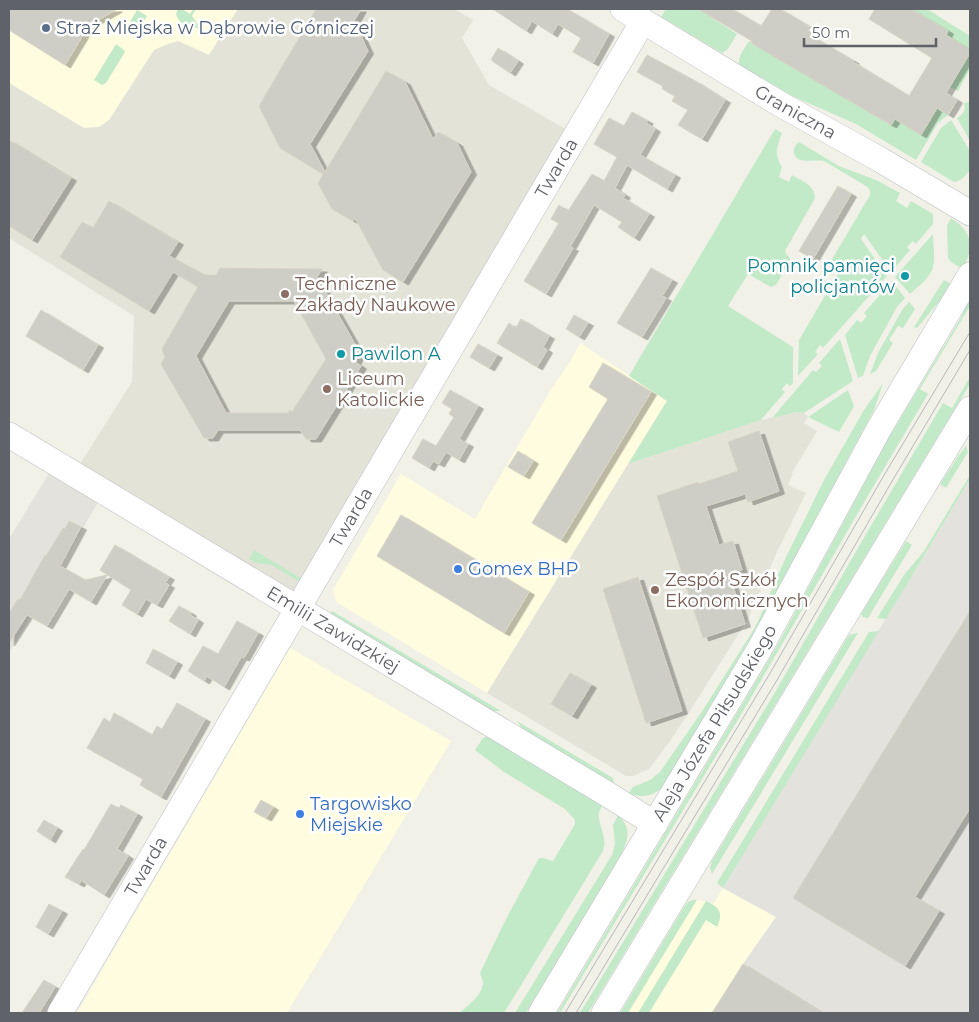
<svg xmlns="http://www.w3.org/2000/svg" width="979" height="1022" font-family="Montserrat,sans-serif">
<defs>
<filter id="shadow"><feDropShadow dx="5.5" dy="3" stdDeviation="0" flood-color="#0004"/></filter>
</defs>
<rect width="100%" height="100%" fill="#f1f1e8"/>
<path fill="#fffcdf" d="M9,9H238L209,55L178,41L109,120L99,127L84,128L9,83Z
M580,343L667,401L487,693L336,602L333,590L401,474L475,519L552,388L570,362Z
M290,648L451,741L287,1013H77Z
M723,888L776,917L743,964L823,1013H620L686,904L693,900L706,901L713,904Z"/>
<path fill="#e3e2dc" d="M51,470L100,499L9,653V539Z
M970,479V1013H823L743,964L776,917L723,888Z"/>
<path fill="#e4e3d8" d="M238,9H454L473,20L462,38L489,85L569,131L308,577L294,590L290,591L78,467L132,382L134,316L9,238V83L84,128L99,127L109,120L154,50L168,44L178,41L209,55Z
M796,412L804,413L808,417L804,423L817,431L792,473L793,474L788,485L806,493L777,552L748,619L688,714L668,744L649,769L633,776H626L487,693L628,464L761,420Z"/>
<path fill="#c3eac8" d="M178,9H182L190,14L193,9H196L192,16L200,27L199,28C190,29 178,23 176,14Z
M666,9H698L737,34L728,49L722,53L661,17Z
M911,9H927L970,36V50L946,35L948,31Z
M137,10L147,16L134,37L124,32Z
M749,41L890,125L895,119L921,134L937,108L948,115L938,123L916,160L856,124L790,95L739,64C738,56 745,48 749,41Z
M116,44L124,50L125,52L106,83L102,85L94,80Z
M970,53V69L958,91L950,87Z
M970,102V141L957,118C963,114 966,111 964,103Z
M951,120L970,151V170L963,178L956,182L952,181L921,162L941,128Z
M775,129L782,133C777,146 774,155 782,167L779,177L789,182L792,175C803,182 814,184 815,198L785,251L786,254L790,258V261L776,285L771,287L748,274L728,306L793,347V383L790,386L787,383L782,389L785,392L761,420L628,464L667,401L629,376Z
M799,142L839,166L876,180L900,193L896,201L907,208L911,201L933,214V224L916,244L913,241L907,247L910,250L891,272L864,234L861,239L887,276L876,288L873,286L868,292L871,294L823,348L820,345L815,352L818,354L798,376L799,340L840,270L832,265L831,261L870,195V190L866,186L824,161C816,159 796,165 794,153C793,148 796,145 799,142Z
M951,218C973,232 974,247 963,269L951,262L948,258L947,226Z
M933,234C933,245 936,260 932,270C928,280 917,287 910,294L895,277Z
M944,280L953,285L917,328L914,327Z
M892,281L905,298L897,307L870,356L863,376L858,378L845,335L857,320L861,323L867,316L864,313Z
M970,296V306L920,389L928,394L866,499L788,634L739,718L560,1013H557L767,663L783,635L888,439L962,316L967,299Z
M909,302L915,309L903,328L898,326L889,340L893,343L876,371L870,374L878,353L902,310Z
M840,339L853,381L804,413L796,412L772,418L813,370L816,372L822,366L819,363Z
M970,377V384L588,1013H580L774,694L862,541L943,403L952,408Z
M883,383L874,410L762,619L663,786C654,797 641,798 629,793L633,787L650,780L660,772L703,710L754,629L759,619L786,557L824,480L864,410Z
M848,390L854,406L839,432L808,417Z
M966,446L968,452L946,488L940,484L959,455Z
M970,475V479L886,619L877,618L904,575L924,551Z
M906,541L912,545L868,618L863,617L861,614Z
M254,550L304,580L303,584L272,565L256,563L249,559Z
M332,611L501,711H491L330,614Z
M879,631L723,888L717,883L869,632Z
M858,633L712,874L710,868L712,861L849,635Z
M517,721L613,778L614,785L523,730Z
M487,736L603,804C602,806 600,810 599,812C597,825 608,835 603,851L504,1013H460C468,1005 483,995 483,982C482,979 481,976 480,973L505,921L539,858H543L553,861L575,824V820L565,809L504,772L475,750L483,738Z
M618,815C631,827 629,838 622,853L526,1013H515L612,855L615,844L613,825Z
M693,900H697L628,1013H620L684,907L688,902Z
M706,901C719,907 724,913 717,927L706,920L649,1013H638Z"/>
<path fill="#cfcec6" stroke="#d7d4c5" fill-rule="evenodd" filter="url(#shadow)" d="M9,9H117L89,25L65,65L9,30Z
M316,9H361L354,21L368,51L310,144L325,172L386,71L405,82L433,139L438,132L457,143L471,172L403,282L383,270L355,218L353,221L332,209L318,183L323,174L280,148L259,106Z
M493,9H567L609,34L593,63L573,52L581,38L558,24L552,34L532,21L526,31Z
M698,9H732L761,26L772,9H780L814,29L810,35L854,61L853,62L909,96L932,58L869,19L875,9H911L948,31L946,35L970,50V53L946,93L957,100L953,107L948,115L937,108L921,135L895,119L891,125L751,43L752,41Z
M498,48L518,61L510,73L491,60Z
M647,55L697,82L725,100L702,139L678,125L688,110L672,101L675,96L662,89L663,86L637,72Z
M632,112L648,121L646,123L655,129L640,155L675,175L667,189L627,165L615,188L625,195L623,198L649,214L634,238L618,227L622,222L594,205L570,247L573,248L546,294L524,281L559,223L551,219L559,205L568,211L592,174L604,181L617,157L594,144L609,118L624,126Z
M9,140L71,178L32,240L9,226Z
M838,186L851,194L813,259L799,251Z
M109,201L178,242L169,256L205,275H216L220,268L322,269L317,277L360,353L355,362L361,366L316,439H306L300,430H218L213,438H204L161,364L165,357L162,349L198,287L173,272L149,311L60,257L82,222L93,228ZM229,301H294L326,359L292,412L290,410L288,413H226L196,356Z
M651,268L672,280L662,296L666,298L642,337L617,323Z
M41,310L98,345L83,370L26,336Z
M574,315L588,323L579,337L566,329Z
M521,319L549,336L543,347L547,350L537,367L497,343L509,323L516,328Z
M478,344L497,355L489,368L470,357Z
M603,363L651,392L561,540L532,523L608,399L589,387Z
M450,390L478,406L459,439L468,444L459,460L446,452L439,464L433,461L429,468L412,458L423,439L436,446L454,417L449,414L452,409L442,403Z
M759,431L779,491L748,502L745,494L706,506L719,545L733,541L742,570L729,574L745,624L703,638L657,496L698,482L699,484L738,471L728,442Z
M518,451L533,461L524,476L508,467Z
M401,515L529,592L504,633L377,556Z
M69,521L81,527L60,566L85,580L107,575L91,602L69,589L47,626L27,615L9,643V613L18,599L20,600L45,555L46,556L63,528L65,529Z
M115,545L169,577L165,583L169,585L157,605L146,599L137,614L122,605L131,590L100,570Z
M638,577L682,711L646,723L603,589Z
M179,606L191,613L190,615L198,620L190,634L169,621Z
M970,611V808L915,897L939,911L905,966L793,898Z
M237,621L258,633L244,658L241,657L224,687L207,676L204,681L188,671L203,646L218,654Z
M153,649L177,662L169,676L146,663Z
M570,673L591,685L572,716L551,704Z
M177,703L205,719L161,797L140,785L143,779L87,748L104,718L110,722L114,713L152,735L157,726L162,729Z
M261,800L273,807L266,818L254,812Z
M111,804L119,808L121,805L137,814L117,849L128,856L104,895L81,880L79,884L65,877L83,849L84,850Z
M44,820L57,828L50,840L37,831Z
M49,904L62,911L48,934L36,927Z
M743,964L823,1013H712Z
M44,980L55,987L39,1013H22Z"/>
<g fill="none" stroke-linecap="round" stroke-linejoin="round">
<defs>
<g id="minor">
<path id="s1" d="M623,9L780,104L879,159L970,213"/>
<path id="s2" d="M9,435L607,794L655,824"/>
<path id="s3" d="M60,1013L643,21"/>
<path id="s4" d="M541,1013L759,650L880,427L970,275"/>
<path d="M604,1013L970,409"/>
</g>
</defs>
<use href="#minor" stroke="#bcbec3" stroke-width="26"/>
<use href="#minor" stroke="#fff" stroke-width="25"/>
<path stroke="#b8b9b9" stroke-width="1" d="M565,1013L769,675L883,477L970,332
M576,1013L777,680L891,483L970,350"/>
</g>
<circle fill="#5c6f8a" stroke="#fff" stroke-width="2" cx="46" cy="28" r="5"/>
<g fill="#0f9aa8" stroke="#fff" stroke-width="2">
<circle cx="905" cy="276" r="5"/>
<circle cx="341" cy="354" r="5"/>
</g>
<g fill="#8d6e63" stroke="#fff" stroke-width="2">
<circle cx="285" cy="294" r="5"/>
<circle cx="327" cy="389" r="5"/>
<circle cx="655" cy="590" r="5"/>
</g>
<g fill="#3f7fe0" stroke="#fff" stroke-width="2">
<circle cx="458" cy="569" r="5"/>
<circle cx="300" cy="814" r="5"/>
</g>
<g text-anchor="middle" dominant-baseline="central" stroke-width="5" stroke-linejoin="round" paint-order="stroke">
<g font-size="18" fill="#4e5e75" stroke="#fff" text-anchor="start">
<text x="56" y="28">Straż Miejska w Dąbrowie Górniczej</text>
</g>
<g font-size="18" fill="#5f6268" stroke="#fff">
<text stroke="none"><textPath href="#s1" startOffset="201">Graniczna</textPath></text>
<text stroke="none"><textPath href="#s3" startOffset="980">Twarda</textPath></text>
<text stroke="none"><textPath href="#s3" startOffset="575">Twarda</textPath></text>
<text stroke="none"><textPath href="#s2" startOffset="378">Emilii Zawidzkiej</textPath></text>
<text stroke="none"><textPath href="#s4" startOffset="338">Aleja Józefa Piłsudskiego</textPath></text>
<text stroke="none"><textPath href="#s3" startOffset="170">Twarda</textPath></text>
</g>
<g font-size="18" fill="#0d838f" stroke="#fff" text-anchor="end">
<text x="895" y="266">Pomnik pamięci<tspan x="895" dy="21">policjantów</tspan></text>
<text x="351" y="354" text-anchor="start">Pawilon A</text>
</g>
<g font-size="18" fill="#785e54" stroke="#fff" text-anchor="start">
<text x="295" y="284">Techniczne<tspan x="295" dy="21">Zakłady Naukowe</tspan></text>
<text x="337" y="379">Liceum<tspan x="337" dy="21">Katolickie</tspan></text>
<text x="665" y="580">Zespół Szkół<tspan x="665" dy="21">Ekonomicznych</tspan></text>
</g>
<g font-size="18" fill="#366cbe" stroke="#fff" text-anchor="start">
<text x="468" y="569">Gomex BHP</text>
<text x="310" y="804">Targowisko<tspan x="310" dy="21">Miejskie</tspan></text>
</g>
</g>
<rect width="979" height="1022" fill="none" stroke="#5f6268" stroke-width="20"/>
<path d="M804 38v8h132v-8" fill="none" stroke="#5f6268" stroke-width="2.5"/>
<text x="812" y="38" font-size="15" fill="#5f6268" stroke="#ffffff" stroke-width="4" paint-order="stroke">50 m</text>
</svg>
